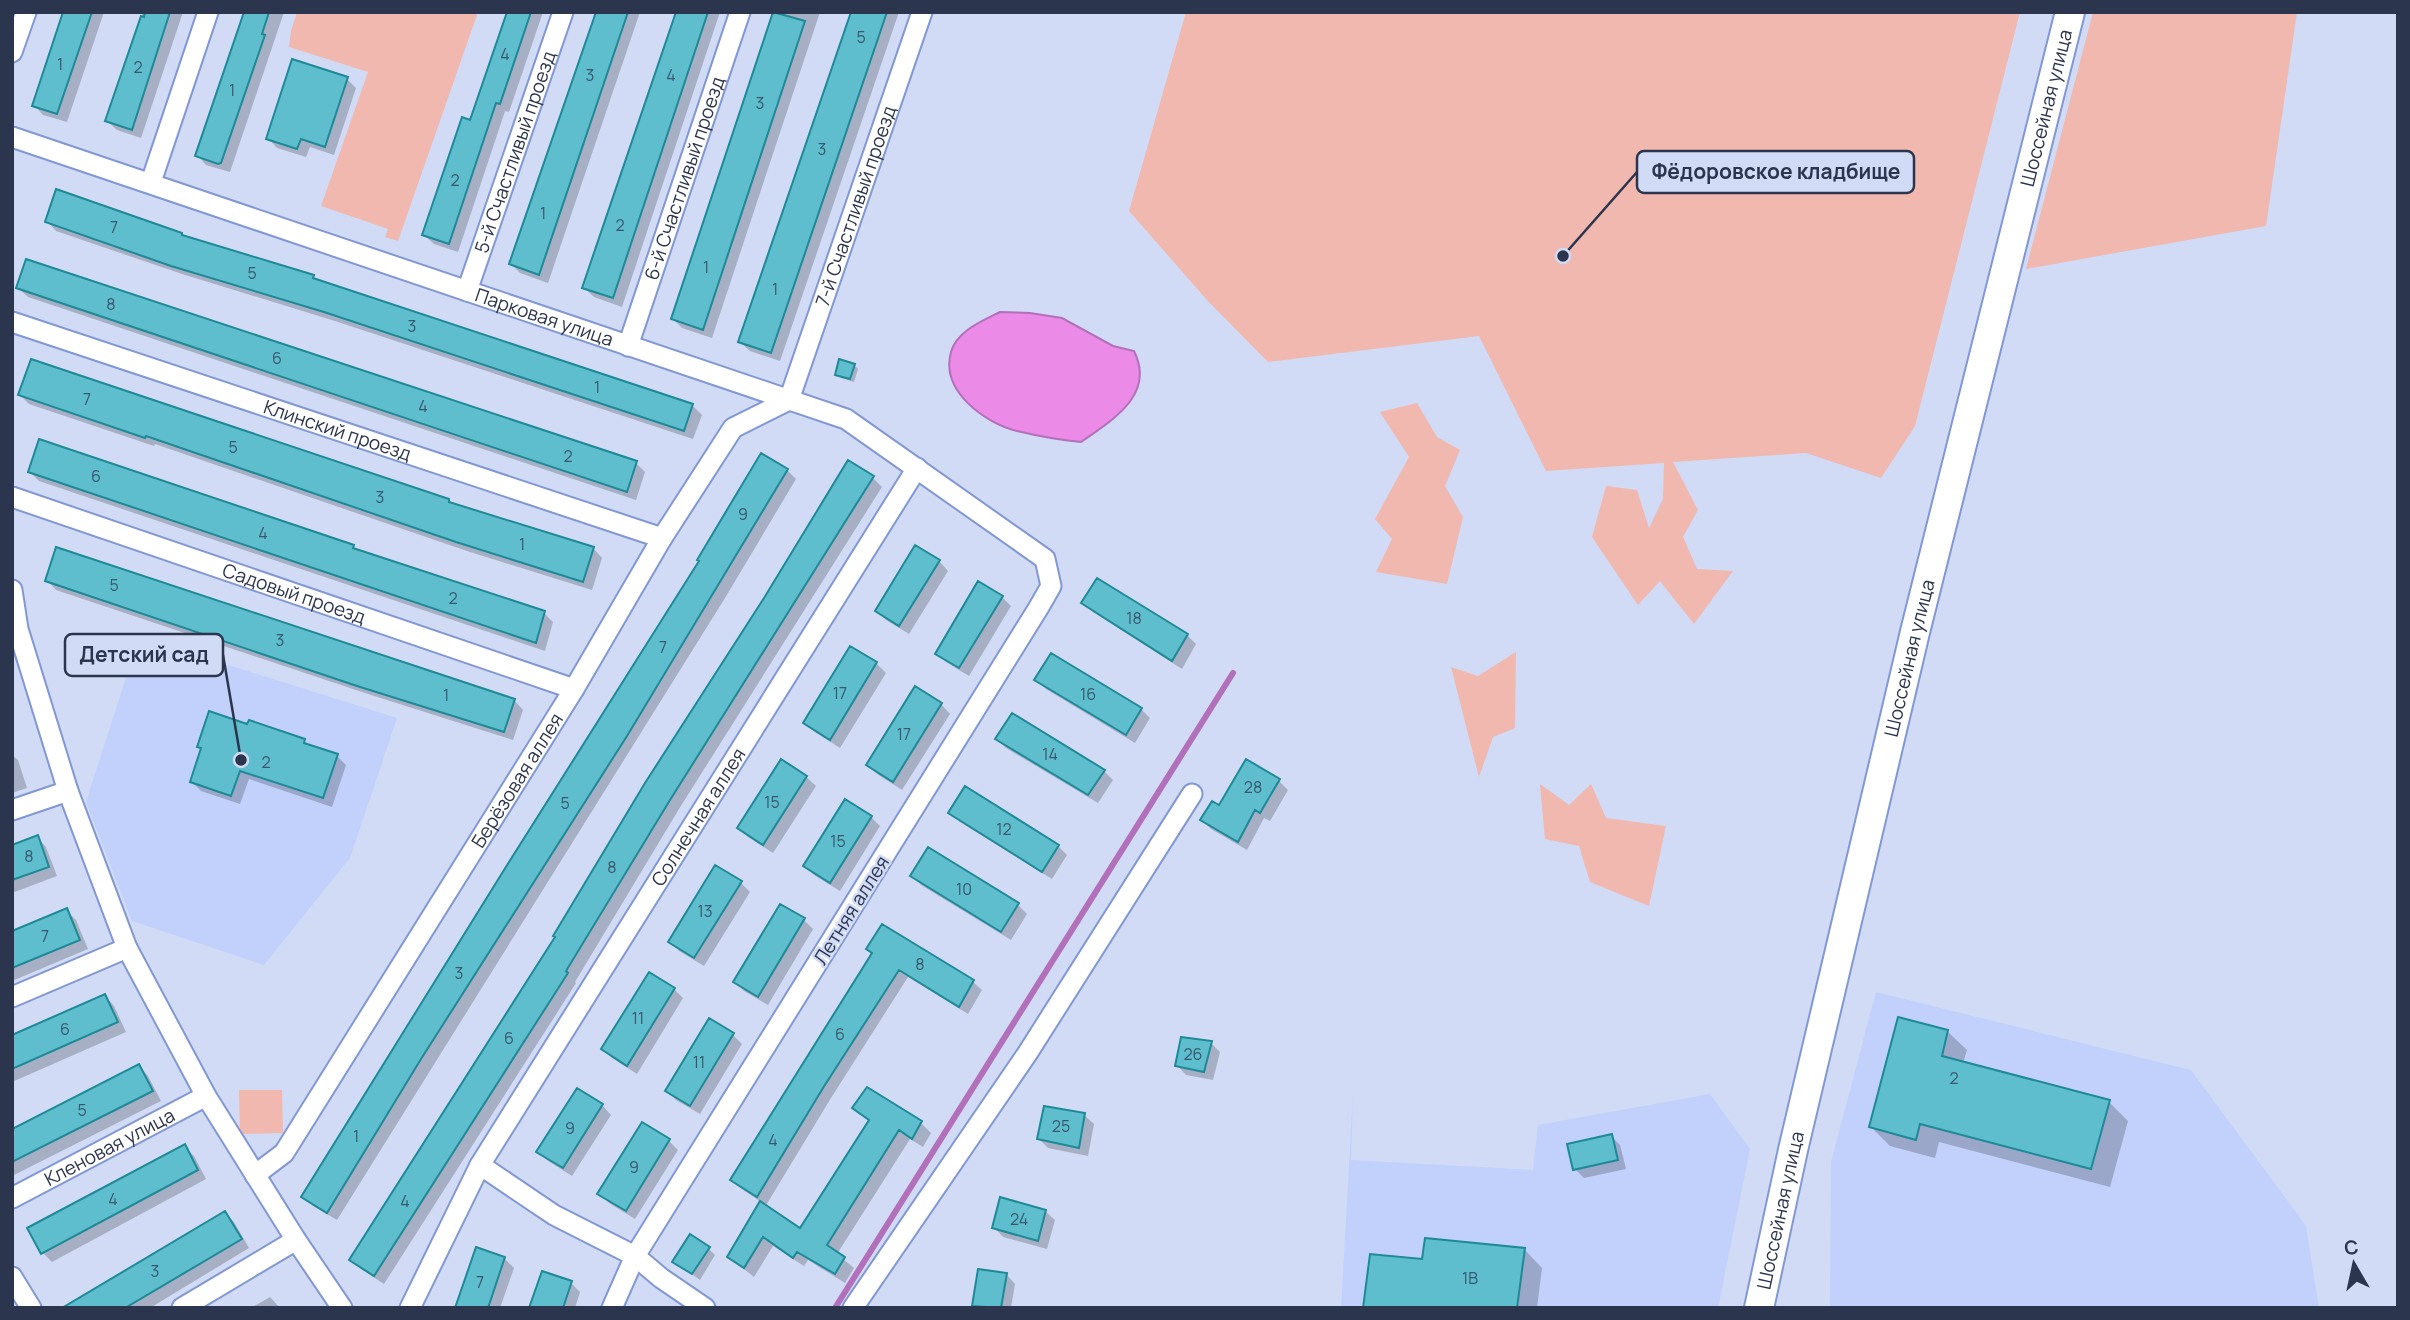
<svg xmlns="http://www.w3.org/2000/svg" width="2410" height="1320" font-family="Manrope,sans-serif">
<rect width="100%" height="100%" fill="#d1dbf5"/>
<path fill="#c1d1fb" d="M139,637L397,718L350,858L264,965L132,921L86,802Z
M1876,992L2191,1070L2306,1226L2319,1308H1830L1831,1162Z
M1710,1094L1750,1149L1718,1308H1341L1353,1095L1351,1160L1533,1170L1538,1125Z"/>
<path fill="#f0b8af" d="M297,12H478L398,241L385,237L388,229L321,206L368,72L289,47L291,31Z
M1186,12H2020L1915,426L1881,478L1806,453L1673,462L1698,510L1683,537L1697,569L1733,571L1694,624L1660,581L1638,605L1592,537L1606,486L1637,490L1649,528L1663,499L1664,463L1546,471L1479,336L1268,362L1207,300L1129,211Z
M2093,12H2297L2266,226L2026,269Z
M1417,403L1437,437L1460,450L1445,486L1463,517L1447,584L1376,572L1392,539L1375,519L1409,457L1380,412Z
M1516,652L1515,728L1493,737L1479,777L1451,667L1478,676Z
M1540,784L1569,805L1591,784L1606,818L1666,826L1649,906L1590,882L1579,846L1545,839Z
M239,1090H282L283,1133L240,1134Z"/>
<path fill="#ec8ae8" stroke="#b270ba" stroke-width="2" d="M1000,312L1030,313L1062,318L1113,346L1134,351C1156,395 1112,420 1081,442C1059,440 1038,436 1017,431C985,423 940,391 951,352C957,331 982,321 1000,312Z"/>
<path fill="#0003" d="M65,12H104L67,122L43,115L34,105Z
M143,12H183L141,138L117,130L107,121Z
M245,12H284L230,172L206,165L197,155Z
M508,12H543L509,112L505,111L458,252L434,244L424,235L471,122Z
M598,12H640L548,283L520,273L511,264Z
M677,12H720L622,307L594,297L584,288Z
M775,12H820L712,338L682,328L673,319Z
M853,12H899L780,361L750,351L740,342Z
M347,79L356,88L334,155L310,147L306,157L277,148L268,138Z
M47,221L182,234L184,237L313,276L317,281L692,405L702,415L693,439L335,321L182,274L56,231Z
M18,288L636,463L645,472L636,500L28,297Z
M854,365L858,369L854,382L841,378L837,374Z
M20,395L448,501L452,504L593,548L602,558L592,590L467,551L155,444L154,446L29,404Z
M787,470L796,479L725,598L337,1220L313,1206L304,1197L701,562Z
M30,472L353,547L357,551L544,613L553,622L545,651L39,481Z
M873,478L882,487L679,809L575,982L576,983L384,1284L361,1269L352,1260Z
M939,561L948,571L909,634L886,620L877,611Z
M47,580L514,700L523,710L513,740L368,694L56,590Z
M1002,597L1011,606L969,676L946,662L937,653Z
M1084,603L1187,635L1196,644L1182,669L1093,612Z
M851,648L876,663L886,673L840,748L815,732L806,723Z
M1037,680L1141,709L1150,718L1135,743L1046,689Z
M941,704L950,714L902,790L877,774L868,765Z
M249,726L304,741L310,747L337,756L346,765L332,807L249,779L240,804L201,791L192,782L203,750L199,746Z
M997,739L1104,771L1113,780L1098,803L1006,748Z
M12,755L18,760L27,788L12,793Z
M781,761L806,777L816,786L773,853L748,837L739,828Z
M1279,781L1288,790L1270,821L1264,818L1247,850L1211,829L1202,820L1219,808Z
M950,813L1058,846L1067,855L1052,879L960,822Z
M871,817L880,826L840,891L814,875L805,866Z
M37,837L46,847L57,876L12,893V846Z
M912,875L1018,905L1027,914L1011,940L921,885Z
M740,882L750,892L704,966L679,951L670,941Z
M781,906L804,920L813,929L768,1005L744,991L735,982Z
M67,911L76,920L88,949L12,981V933Z
M874,955L972,981L982,990L968,1014L908,977L831,1098L765,1207L801,1230L870,1122L854,1108L867,1089L921,1123L931,1133L923,1147L910,1139L837,1254L854,1268L845,1283L808,1260L804,1266L773,1246L754,1277L729,1257L761,1202L742,1189L732,1180Z
M674,989L683,998L637,1074L612,1058L603,1049Z
M105,996L114,1006L126,1032L12,1082V1037Z
M710,1021L733,1035L742,1044L700,1114L676,1100L667,1091Z
M1947,1031L1967,1050L1963,1063L2109,1102L2128,1121L2110,1187L1939,1142L1935,1158L1890,1146L1871,1127Z
M1211,1043L1220,1052L1213,1080L1186,1075L1177,1065Z
M139,1066L148,1076L161,1101L12,1176V1131Z
M602,1105L611,1115L572,1176L548,1161L539,1152Z
M1084,1115L1094,1124L1088,1156L1048,1148L1039,1139Z
M1611,1136L1620,1145L1626,1169L1584,1178L1575,1169Z
M669,1141L678,1150L635,1219L609,1203L600,1194Z
M184,1146L194,1156L206,1179L52,1262L42,1252Z
M1045,1211L1055,1220L1047,1249L1003,1237L994,1227Z
M225,1213L234,1222L249,1248L150,1308H73Z
M708,1248L715,1255L700,1280L674,1261Z
M477,1249L505,1259L514,1268L500,1308H457Z
M1524,1249L1542,1268L1537,1308H1365L1423,1261Z
M1006,1274L1015,1284L1011,1308H977L974,1305Z
M571,1283L580,1292L575,1308H531Z
M270,1297L280,1308H251Z"/>
<g fill="none" stroke-linecap="round" stroke-linejoin="round">
<path stroke="#b270ba" stroke-width="6" d="M835,1308L1233,673"/>
</g>
<path fill="#5fbecd" stroke="#1e8997" stroke-width="2" d="M63,12H92L57,114L32,106Z
M145,12H170L132,130L105,121L141,16L144,17Z
M244,12H269L262,34L265,35L221,163L218,164L195,156Z
M507,12H531L500,104L496,103L449,244L422,235L462,117L470,120Z
M596,12H628L539,275L509,264Z
M676,12H708L613,298L582,288Z
M773,12L805,21L703,330L671,319Z
M851,12H887L771,353L738,342Z
M292,59L348,77L325,147L301,139L297,149L266,139Z
M56,189L182,233V235L314,275L313,278L693,404L684,431L324,312L171,266L45,222Z
M26,259L637,461L627,492L16,288Z
M31,359L449,499V502L594,547L583,582L456,542L146,436L145,438L18,395Z
M839,359L855,364L850,379L835,375Z
M39,439L354,545L353,548L545,611L536,643L28,472Z
M761,453L788,469L627,736L421,1059L327,1213L301,1197L504,870L699,561L697,560Z
M848,460L874,476L670,800L566,971L568,973L374,1276L349,1260L555,937L553,936L645,783L764,598Z
M915,545L940,560L899,626L875,611Z
M56,547L515,699L504,732L357,686L45,581Z
M1097,578L1188,634L1172,661L1081,603Z
M978,581L1003,596L959,668L935,654Z
M850,646L877,662L830,740L803,723Z
M1051,653L1142,708L1126,735L1034,680Z
M915,686L942,703L893,782L866,765Z
M209,711L247,724L249,720L305,739L304,743L338,754L323,798L240,771L231,796L190,782L201,748L197,747Z
M1012,713L1105,770L1088,795L995,739Z
M781,759L807,776L763,845L737,828Z
M1246,759L1280,779L1260,813L1255,810L1238,842L1200,820L1212,801L1219,805Z
M965,786L1059,845L1042,872L948,813Z
M845,799L872,816L830,883L803,866Z
M38,835L49,867L12,880V845Z
M928,847L1019,903L1001,932L910,876Z
M715,865L742,881L694,958L668,942Z
M780,904L805,918L758,997L733,982Z
M67,908L80,940L12,968V931Z
M882,924L974,980L959,1007L899,970L823,1088L757,1197L730,1180L872,953L866,949Z
M649,972L675,988L627,1066L601,1049Z
M105,994L118,1022L12,1069V1035Z
M1898,1017L1948,1030L1942,1056L2110,1100L2091,1169L1920,1124L1916,1140L1869,1127Z
M709,1018L734,1033L690,1106L665,1091Z
M1181,1037L1212,1041L1204,1072L1175,1066Z
M139,1064L153,1091L12,1162V1129Z
M867,1087L922,1121L912,1139L899,1130L827,1245L845,1257L835,1274L797,1252L793,1258L763,1237L744,1268L727,1257L760,1201L800,1228L869,1120L852,1108Z
M577,1088L603,1104L563,1168L536,1152Z
M1044,1106L1085,1113L1079,1148L1037,1139Z
M642,1122L670,1139L626,1211L597,1194Z
M1612,1134L1618,1160L1573,1170L1567,1144Z
M185,1144L198,1170L41,1254L27,1228Z
M1000,1197L1046,1210L1038,1241L992,1228Z
M225,1211L242,1239L125,1308H62Z
M690,1234L710,1247L692,1274L672,1262Z
M1425,1238L1525,1248L1517,1308H1363L1370,1254L1422,1259Z
M476,1247L505,1257L488,1308H455Z
M978,1269L1007,1273L1001,1308L972,1306Z
M542,1271L572,1281L563,1308H529Z"/>
<g fill="none" stroke-linecap="round" stroke-linejoin="round">
<defs>
<g id="street">
<path d="M12,52L26,12"/>
<path id="s1" d="M12,137L846,419L1045,559L1051,586L1039,607L635,1256L612,1308"/>
<path d="M151,182L208,12"/>
<path id="s2" d="M467,291L563,12"/>
<path id="s3" d="M12,322L662,538"/>
<path id="s4" d="M628,346L740,12"/>
<path id="s5" d="M12,497L574,689"/>
<path d="M12,590L18,629L68,791L127,948L206,1096L296,1240L342,1308"/>
<path d="M12,810L68,791"/>
<path d="M12,997L127,948"/>
<path d="M480,1165L554,1215L635,1256L661,1278L705,1308"/>
<path id="s6" d="M255,1175L284,1153L574,689L662,538L733,428L789,400L922,12"/>
<path id="s7" d="M12,1198L206,1096"/>
<path d="M12,1277L31,1308"/>
<path d="M182,1308L296,1240"/>
<path id="s8" d="M410,1308L480,1165L917,468"/>
<path d="M853,1308L1027,1054L1192,794"/>
</g>
<g id="secondary">
<path id="s9" d="M1759,1308L1793,1150L1915,632L2070,12"/>
</g>
</defs>
<use href="#street" stroke="#8298d4" stroke-width="23"/>
<use href="#secondary" stroke="#8298d4" stroke-width="32"/>
<use href="#street" stroke="#fff" stroke-width="19"/>
<use href="#secondary" stroke="#fff" stroke-width="28"/>
</g>
<g text-anchor="middle" dominant-baseline="central" stroke-width="5" stroke-linejoin="round" paint-order="stroke">
<g font-size="16" fill="#39576e">
<text x="861" y="37">5</text>
<text x="505" y="54">4</text>
<text x="60" y="64">1</text>
<text x="138" y="67">2</text>
<text x="590" y="75">3</text>
<text x="671" y="75">4</text>
<text x="232" y="90">1</text>
<text x="760" y="103">3</text>
<text x="822" y="149">3</text>
<text x="455" y="180">2</text>
<text x="543" y="213">1</text>
<text x="620" y="225">2</text>
<text x="114" y="227">7</text>
<text x="706" y="267">1</text>
<text x="252" y="273">5</text>
<text x="775" y="289">1</text>
<text x="111" y="304">8</text>
<text x="412" y="326">3</text>
<text x="277" y="358">6</text>
<text x="597" y="387">1</text>
<text x="87" y="399">7</text>
<text x="423" y="406">4</text>
<text x="233" y="447">5</text>
<text x="568" y="456">2</text>
<text x="96" y="476">6</text>
<text x="380" y="497">3</text>
<text x="743" y="514">9</text>
<text x="263" y="533">4</text>
<text x="522" y="544">1</text>
<text x="114" y="585">5</text>
<text x="453" y="598">2</text>
<text x="1134" y="618">18</text>
<text x="280" y="640">3</text>
<text x="663" y="647">7</text>
<text x="840" y="693">17</text>
<text x="1088" y="694">16</text>
<text x="446" y="695">1</text>
<text x="904" y="734">17</text>
<text x="1050" y="754">14</text>
<text x="266" y="762">2</text>
<text x="1253" y="787">28</text>
<text x="772" y="802">15</text>
<text x="565" y="803">5</text>
<text x="1004" y="829">12</text>
<text x="838" y="841">15</text>
<text x="29" y="856">8</text>
<text x="612" y="867">8</text>
<text x="964" y="889">10</text>
<text x="705" y="911">13</text>
<text x="45" y="936">7</text>
<text x="920" y="964">8</text>
<text x="459" y="973">3</text>
<text x="638" y="1018">11</text>
<text x="65" y="1029">6</text>
<text x="840" y="1034">6</text>
<text x="509" y="1038">6</text>
<text x="1193" y="1054">26</text>
<text x="699" y="1062">11</text>
<text x="1954" y="1078">2</text>
<text x="82" y="1110">5</text>
<text x="1061" y="1126">25</text>
<text x="570" y="1128">9</text>
<text x="356" y="1136">1</text>
<text x="773" y="1140">4</text>
<text x="634" y="1167">9</text>
<text x="113" y="1199">4</text>
<text x="405" y="1201">4</text>
<text x="1019" y="1219">24</text>
<text x="155" y="1271">3</text>
<text x="1470" y="1278">1В</text>
<text x="480" y="1282">7</text>
</g>
<g font-size="19" fill="#2c354e" stroke="#d1dbf5">
<text stroke="none"><textPath href="#s9" startOffset="1234">Шоссейная улица</textPath></text>
<text stroke="none"><textPath href="#s2" startOffset="147">5-й Счастливый проезд</textPath></text>
<text stroke="none"><textPath href="#s4" startOffset="177">6-й Счастливый проезд</textPath></text>
<text stroke="none"><textPath href="#s6" startOffset="1157">7-й Счастливый проезд</textPath></text>
<text stroke="none"><textPath href="#s1" startOffset="562">Парковая улица</textPath></text>
<text stroke="none"><textPath href="#s3" startOffset="343">Клинский проезд</textPath></text>
<text stroke="none"><textPath href="#s5" startOffset="298">Садовый проезд</textPath></text>
<text stroke="none"><textPath href="#s9" startOffset="667">Шоссейная улица</textPath></text>
<text stroke="none"><textPath href="#s6" startOffset="476">Берёзовая аллея</textPath></text>
<text stroke="none"><textPath href="#s8" startOffset="570">Солнечная аллея</textPath></text>
<text transform="translate(851 910) rotate(-58)">Летняя аллея</text>
<text stroke="none"><textPath href="#s7" startOffset="110">Кленовая улица</textPath></text>
<text stroke="none"><textPath href="#s9" startOffset="100">Шоссейная улица</textPath></text>
</g>
</g>
<path fill="none" stroke="#2c354e" stroke-width="2.5" d="M1563 256L1637 172M241 760L223 655"/>
<g fill="#2c354e" stroke="#d1dbf5" stroke-width="2.5">
<circle cx="1563" cy="256" r="7"/>
<circle cx="241" cy="760" r="7"/>
</g>
<g fill="#d1dbf5" stroke="#2c354e" stroke-width="2.5">
<rect x="1637" y="151" width="277" height="42" rx="7"/>
<rect x="65" y="634" width="158" height="42" rx="7"/>
</g>
<g font-size="21" text-anchor="middle" font-weight="bold" fill="#2c354e">
<text x="1776" y="179">Фёдоровское кладбище</text>
<text x="144" y="662">Детский сад</text>
</g>
<rect width="2410" height="1320" fill="none" stroke="#2c354e" stroke-width="28"/>
<g transform="translate(2354 1264) rotate(351)" stroke="#d1dbf5" stroke-width="5" paint-order="stroke">
<path d="M0-5L12 26L0 18L-12 26Z" fill="#2c354e"/>
<text y="-10" font-size="19" font-weight="bold" text-anchor="middle" fill="#2c354e">С</text>
</g>
</svg>
